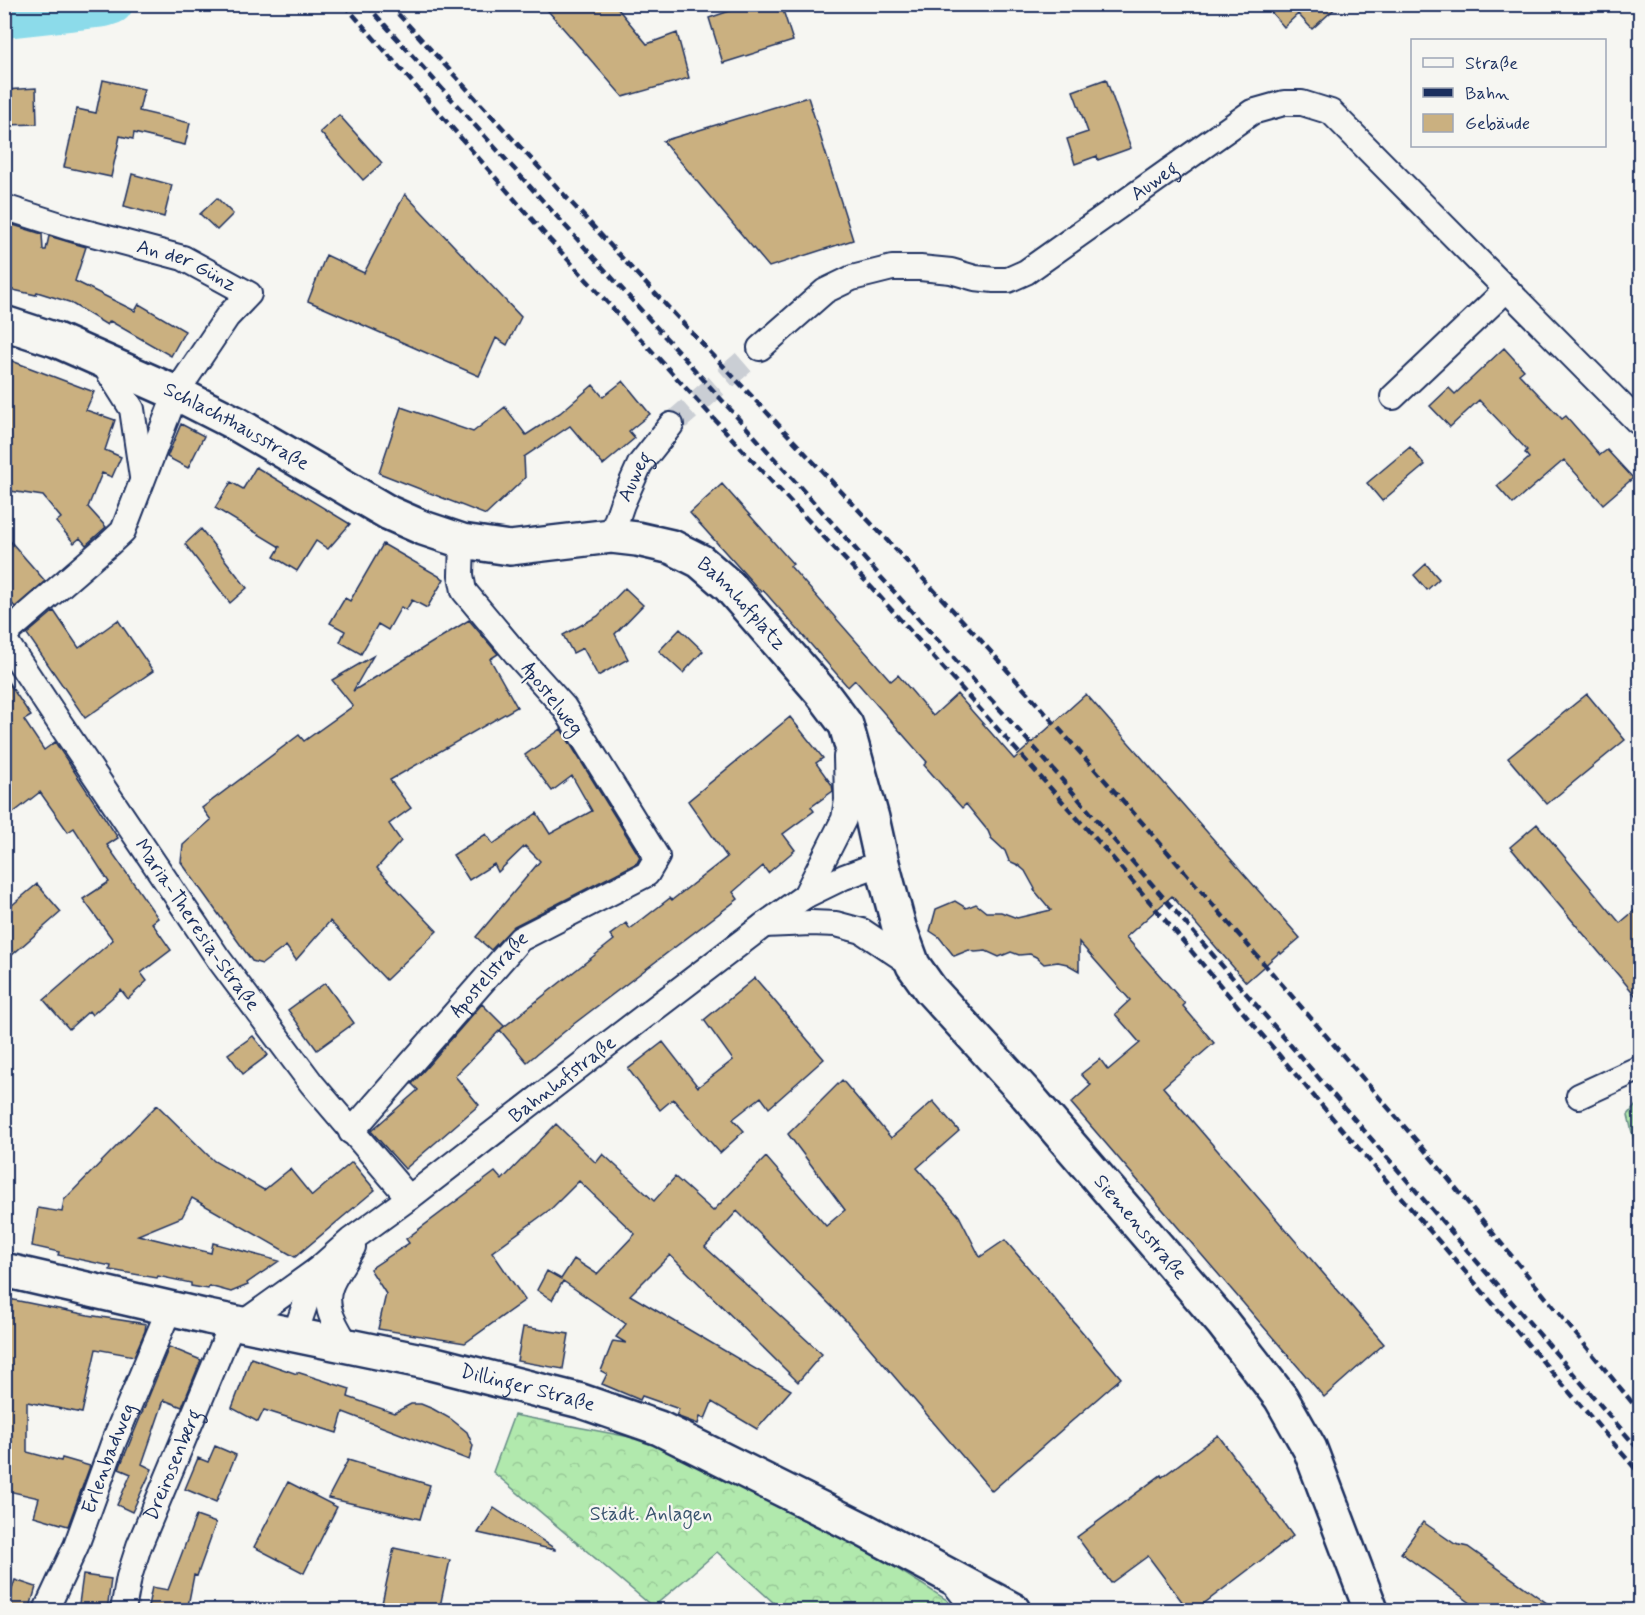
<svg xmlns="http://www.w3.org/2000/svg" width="1645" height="1615" font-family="Mynerve,sans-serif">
<defs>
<pattern id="forest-crowns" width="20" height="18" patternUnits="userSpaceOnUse" patternTransform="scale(1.5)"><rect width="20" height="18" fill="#b1e9ad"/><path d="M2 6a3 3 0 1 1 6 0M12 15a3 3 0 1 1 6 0" fill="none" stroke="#98c897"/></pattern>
</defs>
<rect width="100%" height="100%" fill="#f6f6f2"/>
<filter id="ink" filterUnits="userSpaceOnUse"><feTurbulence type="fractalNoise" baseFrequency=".0167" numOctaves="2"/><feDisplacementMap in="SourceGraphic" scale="12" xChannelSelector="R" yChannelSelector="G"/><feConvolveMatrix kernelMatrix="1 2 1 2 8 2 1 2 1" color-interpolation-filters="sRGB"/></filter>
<g filter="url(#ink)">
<path fill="url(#forest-crowns)" stroke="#668c86" stroke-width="1.5" d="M1640,1100V1153L1635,1146L1628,1115Z
M514,1415L667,1444L805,1511L947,1600L955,1610H780L774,1603L717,1552L653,1607L493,1472Z"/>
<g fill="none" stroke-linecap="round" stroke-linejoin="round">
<path stroke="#8cdbea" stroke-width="40" d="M4,18L104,7L113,4"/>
</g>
<path fill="#cab080" stroke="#1b2f5e" stroke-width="1.5" d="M542,4H614L647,44L677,33L689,78L623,97Z
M750,4H781L793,41L723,63L709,18Z
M1264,4H1340L1312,29L1298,14L1284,27Z
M1106,79L1131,148L1098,160L1097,156L1075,164L1067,139L1088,132L1073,91Z
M103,80L144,89L139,111L190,123L185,145L134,133L133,139L120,136L111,177L64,167L77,109L96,113Z
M36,88L37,124L6,125L4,90Z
M808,97L853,240L769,267L663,141Z
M339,115L382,163L363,180L320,132Z
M132,174L172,185L164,217L124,206Z
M405,194L521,317L507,345L496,338L479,376L308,301L326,255L364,273Z
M217,198L233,214L217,230L200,214Z
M10,224L42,234L43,250H46L49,236L86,247L75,281L135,311L139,304L185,331L171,356L110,321L107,325L69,302L37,292L36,295L4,288V269L11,249L4,247V242Z
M1504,348L1524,370L1519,374L1562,419L1566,416L1600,455L1607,450L1633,478L1603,504L1564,460L1513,504L1497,486L1529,458L1525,453L1527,450L1479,400L1450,427L1430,406L1449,388L1455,394Z
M4,358L94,392L86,410L115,420L105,450L121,457L112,477L102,473L88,507L106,527L86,545L80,538L74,543L56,522L61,518L43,496L4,490Z
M623,381L650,414L629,431L635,438L603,465L570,426L524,457L525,478L486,515L379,473L401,407L473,432L505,407L526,435L560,413L593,385L603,397Z
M181,424L204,436L188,468L167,457Z
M1410,447L1425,465L1382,501L1367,483Z
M256,467L350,524L328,549L316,541L297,571L274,557L280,547L215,508L231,482L243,489Z
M722,484L793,564L790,566L891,681L898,675L933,716L957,694L1014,759L1086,694L1300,938L1281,954L1280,952L1246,982L1172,896L1126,937L1185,1004L1183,1006L1214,1043L1163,1087L1384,1344L1324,1397L1071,1103L1091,1085L1081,1074L1100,1059L1108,1070L1140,1043L1115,1014L1130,1000L1079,942V971L1067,964L1058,962L1044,964L1036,957L1030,954L1019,955L1011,952L999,957L986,951L975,952L969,950L954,956L939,937L930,931L936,909L955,901L966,908L976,904L986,912H1001L1017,918L1051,910L1034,890L1035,889L1025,871L1018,865L1009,861L1005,851L991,838L988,831L966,804L962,808L924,765L927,762L855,680L848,687L763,590L761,592L690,513Z
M201,529L247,588L230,603L185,544Z
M4,534L45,581L15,607L4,594Z
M383,544L444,579L427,608L412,600L406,610L401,607L388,630L378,624L361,654L340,642L345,631L330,623L345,598L350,601Z
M1426,564L1439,579L1427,590L1414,575Z
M625,588L643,605L615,634L628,659L598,676L583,648L573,653L563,635L598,616Z
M54,611L79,648L118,620L153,671L85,718L27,634Z
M469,620L498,654L490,659L517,707L390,780L411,808L389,824L401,841L377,868L437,931L386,980L330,921L296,960L286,946L262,964L252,961L181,862L183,845L211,820L202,808L299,735L304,741L353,706L332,680L373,656L353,691Z
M680,629L703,651L683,673L659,651Z
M4,676L31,716L24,720L44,750L55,742L118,838L107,845L158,918L152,923L171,950L141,973L147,981L128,999L121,990L92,1015L89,1011L69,1029L44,1000L113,940L83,899L109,882L74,828L68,832L40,792L4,820Z
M1587,694L1625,740L1547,804L1508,758Z
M790,717L823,758L816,763L832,785L833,791L811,807L814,811L783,834L795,850L768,873L763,866L733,892L738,899L575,1023L527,1062L500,1030L614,940L610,935L626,923L630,929L670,898L672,900L727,857L688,801Z
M561,729L640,857L637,863L514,926L491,950L476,937L540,861L525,846L498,872L494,864L469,880L453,855L486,834L493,844L537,813L550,834L592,811L572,776L552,791L525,755Z
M1537,824L1620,923L1641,905V1002L1510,847Z
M37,884L61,912L4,962V912Z
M755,978L824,1059L769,1108L761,1097L733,1119L744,1131L720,1153L673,1099L660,1110L628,1069L663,1042L698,1087L733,1060L704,1020Z
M325,983L354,1023L317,1050L288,1010Z
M482,1004L504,1026L455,1076L479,1105L405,1169L371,1131L418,1090L412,1084Z
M253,1036L268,1055L243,1074L228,1054Z
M842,1080L891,1138L933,1101L959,1131L917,1168L959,1216L980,1257L1005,1240L1121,1378L992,1491L852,1327L737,1211L705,1247L822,1354L798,1382L670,1255L630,1295L791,1390L757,1429L712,1402L705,1419L700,1417L698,1424L676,1416L679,1409L642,1396L640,1400L602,1384L607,1374L601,1371L613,1341L626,1343L616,1337L626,1324L563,1281L552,1300L537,1290L547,1271L561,1279L574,1259L597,1274L635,1234L579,1181L552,1208L492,1252L525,1300L465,1343L378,1329L386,1294L370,1269L409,1243L406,1239L495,1172L502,1180L556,1124L596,1163L603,1154L654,1201L675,1177L713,1211L766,1157L826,1226L845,1210L788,1134Z
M157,1105L214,1161L264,1190L290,1169L312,1196L352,1162L375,1190L295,1257L192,1198L182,1217L138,1235L211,1253L213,1243L279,1261L247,1283L248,1285L231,1292L209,1286L208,1289L191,1286V1283L158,1276L157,1278L110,1270L111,1266L58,1255L59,1252L32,1246L38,1208L62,1212L64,1200Z
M4,1298L88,1315L146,1324L145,1331L134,1356L96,1349L82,1413L27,1402V1452L61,1461L62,1458L90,1466L68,1526L34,1516L39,1498L4,1490Z
M523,1327L569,1334L563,1369L517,1361Z
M169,1347L201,1360L182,1407L164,1400L142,1464L152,1469L132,1512L117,1505L131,1474L119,1469Z
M251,1358L297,1374V1372L350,1389L348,1397L394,1413L411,1404H421L433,1409L451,1419L467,1432L473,1446L469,1460L343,1412L337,1433L264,1410L258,1422L232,1408Z
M1218,1435L1293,1536L1194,1611H1189L1148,1556L1111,1583L1077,1537L1161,1475L1162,1477Z
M215,1446L236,1455L216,1502L185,1489L198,1458L208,1462Z
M348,1460L430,1485L420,1519L328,1498Z
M288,1482L337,1507L304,1573L254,1547Z
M494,1508L555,1549V1550L478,1533Z
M196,1516L216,1523L197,1576L194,1575L187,1611H147L152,1587L168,1590Z
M1423,1522L1455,1544L1468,1547L1558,1611H1482L1401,1553Z
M394,1548L450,1560L439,1611H391L381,1608Z
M83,1575L111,1579L107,1611H78Z
M15,1580L36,1587L29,1611H5Z"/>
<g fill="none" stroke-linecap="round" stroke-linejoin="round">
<path stroke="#caced4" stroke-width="24" stroke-dasharray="24 12" stroke-linecap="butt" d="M671,425L760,348"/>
<defs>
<g id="street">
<path id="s1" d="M4,207L70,228L183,258L249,294L227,317L176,393L123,531L109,544L4,635"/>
<path id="s2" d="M760,348L825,291L852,278L892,268H920L951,271L975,278L994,280H1008L1026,272L1252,112L1284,103H1302L1331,112L1637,421L1640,422"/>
<path d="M101,360L132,409L142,477"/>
<path d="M1393,397L1507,289"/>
<path id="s3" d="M611,536L622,504L640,464L671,425"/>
<path id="s4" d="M4,639L59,722L218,958L312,1084L409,1198"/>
<path d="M805,896L844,819L847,800L846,757"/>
<path d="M764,925L811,923L836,924L862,931L913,965"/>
<path d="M1579,1096L1640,1068"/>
<path id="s5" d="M351,1132L520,939L647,874L657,857L564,707L519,657L464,591L461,575L462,541"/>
<path id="s6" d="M243,1323L317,1270L351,1240L409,1198L599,1051L764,925L805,896L844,877L882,863"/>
<path d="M295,1334L317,1270"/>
<path d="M347,1345C337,1328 323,1308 330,1288C333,1277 347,1258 353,1247"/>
<path d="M952,1581L975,1610"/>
<path id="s7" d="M46,1610L76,1546L114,1441L170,1307"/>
<path id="s8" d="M123,1610L129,1577L139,1546L233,1321"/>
</g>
<g id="secondary">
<path id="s9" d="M4,323L56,340L176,393L235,423L389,513L423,528L462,541L510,548L611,536L637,539L672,547L700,561L729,586L822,693L846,725L872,818L882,863L899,927L913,965L930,989L1027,1095L1222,1322L1281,1398L1310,1449L1371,1610"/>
<path id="s10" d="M4,1270L208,1317L431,1363L581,1401L659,1428L864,1530L1013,1610"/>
</g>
</defs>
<use href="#street" stroke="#1b2f5e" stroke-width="28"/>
<use href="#secondary" stroke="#1b2f5e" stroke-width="38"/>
<use href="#street" stroke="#f6f6f2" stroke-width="24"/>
<use href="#secondary" stroke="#f6f6f2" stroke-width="33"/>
<path stroke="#1b2f5e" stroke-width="4.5" stroke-dasharray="9 4.5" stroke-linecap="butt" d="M344,4L550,240L773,483L872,588L1111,856L1329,1114L1640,1474
M366,4L1039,753L1640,1451
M389,4L634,271L977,636L1146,827L1422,1147L1640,1412"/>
</g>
</g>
<g text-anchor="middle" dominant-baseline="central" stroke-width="4.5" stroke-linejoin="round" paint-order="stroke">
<g font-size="20" fill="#1b2f5e" stroke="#f6f6f2">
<text stroke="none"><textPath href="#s2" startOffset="452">Auweg</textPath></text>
<text stroke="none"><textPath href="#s1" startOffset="192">An der Günz</textPath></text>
<text stroke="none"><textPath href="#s9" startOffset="255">Schlachthausstraße</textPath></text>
<text stroke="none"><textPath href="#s3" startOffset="64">Auweg</textPath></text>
<text stroke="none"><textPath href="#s9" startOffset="812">Bahnhofplatz</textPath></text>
<text transform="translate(552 699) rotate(52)">Apostelweg</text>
<text stroke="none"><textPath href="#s4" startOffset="345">Maria-Theresia-Straße</textPath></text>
<text stroke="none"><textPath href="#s5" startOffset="210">Apostelstraße</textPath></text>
<text stroke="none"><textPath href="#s6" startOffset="402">Bahnhofstraße</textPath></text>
<text stroke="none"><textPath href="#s9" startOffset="1569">Siemensstraße</textPath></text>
<text stroke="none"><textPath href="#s10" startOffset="537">Dillinger Straße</textPath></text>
<text stroke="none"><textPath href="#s7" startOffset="164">Erlenbadweg</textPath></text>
<text stroke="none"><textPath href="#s8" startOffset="154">Dreirosenberg</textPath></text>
</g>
<g font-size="20" fill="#39546e" stroke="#f6f6f2">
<text x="651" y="1514">Städt. Anlagen</text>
</g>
</g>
<rect width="1645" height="1615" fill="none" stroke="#f6f6f2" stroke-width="24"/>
<rect x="12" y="12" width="1621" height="1591" fill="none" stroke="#1b2f5e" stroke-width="2" filter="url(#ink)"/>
<rect x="1411" y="39" width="195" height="108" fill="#f6f6f2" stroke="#9ea6b7" stroke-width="1.5"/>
<rect x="1423" y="58" width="30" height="9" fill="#f6f6f2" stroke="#9ea6b7" stroke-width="1.5"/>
<text x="1465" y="69" font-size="18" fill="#1b2f5e">Straße</text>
<rect x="1423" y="88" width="30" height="9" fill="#1b2f5e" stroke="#9ea6b7" stroke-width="1.5"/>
<text x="1465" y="99" font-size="18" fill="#1b2f5e">Bahn</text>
<rect x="1423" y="114" width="30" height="18" fill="#cab080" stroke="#9ea6b7" stroke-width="1.5"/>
<text x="1465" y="129" font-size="18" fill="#1b2f5e">Gebäude</text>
</svg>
